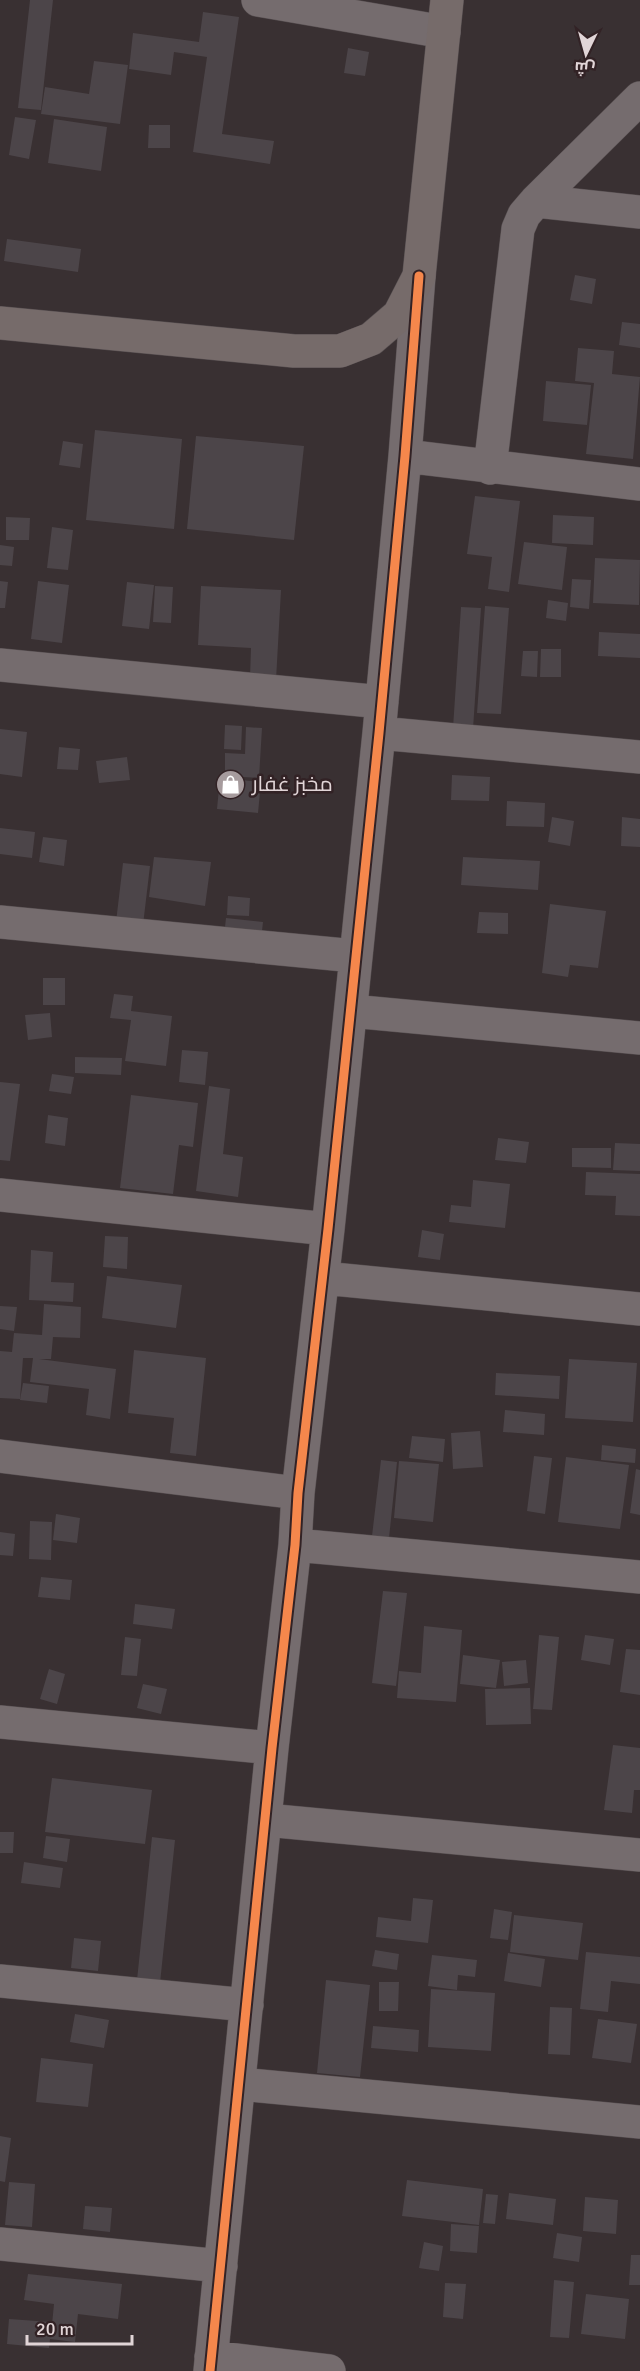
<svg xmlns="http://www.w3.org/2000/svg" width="640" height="2371" font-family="Signika,Cairo,sans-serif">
<rect width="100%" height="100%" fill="#393032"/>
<path fill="#4c4549" d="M30,0H53L41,110L18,108Z
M203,12L239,17L222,134L274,141L270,164L193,152L207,57L174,52L171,75L129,69L133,33L199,42Z
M348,48L369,52L365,76L344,73Z
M94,61L128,65L120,124L41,114L45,87L89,94Z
M15,117L36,120L29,159L9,155Z
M54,119L107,127L101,171L48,163Z
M149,125H170V148H148Z
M7,239L81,249L78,272L4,261Z
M575,275L596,279L592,304L570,300Z
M622,322L640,324V348L619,345Z
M578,348L614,351L612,374L640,377L633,459L586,454L594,383L575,381Z
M546,381L591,385L587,425L543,421Z
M95,430L182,439L174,529L86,520Z
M196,436L304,446L294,540L187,529Z
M63,441L83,444L80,468L59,465Z
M475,496L520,501L509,592L488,589L492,557L467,554Z
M553,515L594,517L593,545L552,543Z
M6,517L30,518L29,540H6Z
M52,527L73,530L68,570L47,568Z
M524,542L567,547L562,590L518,584Z
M0,545L14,547L12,566L0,565Z
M595,558L640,560L639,605L593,603Z
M572,579L591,580L589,609L570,607Z
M0,581L8,582L5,608H0Z
M38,581L69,585L62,643L31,639Z
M127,582L154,585L149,629L122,626Z
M155,586L173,587L171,623L153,622Z
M201,586L281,590L276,680L250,678L251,648L198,645Z
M548,600L568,603L566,621L546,618Z
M485,606L509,608L501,714L477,713Z
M461,607L481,608L473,729L453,728Z
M599,632L640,634V658L598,656Z
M541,649H561V677H540Z
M523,651H538L537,677L521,676Z
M225,725L242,726L241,750L224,749Z
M246,727L262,728L259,778L225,776V753L245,754Z
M0,729L27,732L22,777L0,774Z
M59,747L80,749L78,770L57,769Z
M127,757L130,780L99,783L96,761Z
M452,775L490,777L489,801L451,800Z
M220,778L261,782L258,813L217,809Z
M507,801L545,803L544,827L506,826Z
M552,817L574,821L570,846L548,842Z
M622,817L640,819V847L621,846Z
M0,828L35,832L32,858L0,854Z
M43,837L67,840L64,866L39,862Z
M154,857L211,862L205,906L149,897Z
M463,857L540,861L538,890L461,885Z
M123,863L150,866L143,925L116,922Z
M228,896L250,898L249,916L227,915Z
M550,904L606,911L598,968L570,965L568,977L542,973Z
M479,912L508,913V934L477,933Z
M226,918L263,922L260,949L223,945Z
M43,978H65V1005H43Z
M114,994L133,996L131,1011L172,1016L166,1066L125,1061L131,1020L110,1018Z
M50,1013L52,1037L28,1040L25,1015Z
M182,1050L208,1052L205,1085L179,1082Z
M75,1057L122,1058L121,1075L75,1073Z
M52,1074L74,1077L71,1094L49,1091Z
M0,1082L20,1084L10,1161L0,1160Z
M209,1086L230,1089L223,1154L243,1157L238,1197L196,1191Z
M131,1095L198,1103L193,1147L179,1145L173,1194L120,1188Z
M48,1115L68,1118L65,1146L45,1143Z
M498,1138L529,1142L526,1163L495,1160Z
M615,1143L640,1144V1171L613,1170Z
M572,1148H611V1168L572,1167Z
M586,1172L640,1174V1216L615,1215L616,1196L585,1195Z
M473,1180L510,1184L505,1228L449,1222L451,1205L471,1207Z
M422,1230L444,1234L440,1260L418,1257Z
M105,1236L128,1237L127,1269L103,1267Z
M31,1250L53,1252L51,1282L74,1283L73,1302L29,1300Z
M107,1276L182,1285L176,1328L102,1318Z
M44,1304L81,1307L80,1338L53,1337L51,1359H39L116,1369L110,1419L86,1415L89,1389L30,1382L33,1358H23L20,1399L0,1398V1351L12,1352L14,1333L42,1335Z
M0,1306L17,1307L14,1331L0,1329Z
M134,1350L206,1358L196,1456L170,1453L174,1418L128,1413Z
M569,1359L637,1363L633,1422L565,1418Z
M496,1373L560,1376L559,1399L495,1395Z
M23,1383L49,1386L47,1403L20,1400Z
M505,1410L545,1414L544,1435L503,1432Z
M480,1431L483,1467L453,1469L451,1433Z
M412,1436L445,1439L443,1462L409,1458Z
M602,1445L636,1449L635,1463L601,1460Z
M534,1456L552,1458L545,1514L527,1511Z
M566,1457L629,1465L620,1529L558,1522Z
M381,1460L397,1462L389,1538L372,1536Z
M399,1461L439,1464L433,1522L394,1518Z
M636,1469L640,1470V1515L630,1513Z
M56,1514L80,1518L77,1543L53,1540Z
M30,1521L52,1522L51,1560L29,1559Z
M0,1532L15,1534L13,1556L0,1555Z
M41,1577L72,1580L70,1600L38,1597Z
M383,1591L407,1593L396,1686L372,1683Z
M135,1604L175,1609L172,1629L133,1624Z
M424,1626L462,1630L456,1702L397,1698L399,1671L421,1673Z
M539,1635L559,1637L552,1710L533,1709Z
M585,1635L614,1639L610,1665L581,1660Z
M125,1637L141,1639L137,1676L121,1675Z
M626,1649L640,1650V1695L620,1692Z
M463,1655L500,1660L496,1688L460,1684Z
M526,1660L528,1683L504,1686L502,1662Z
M49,1669L65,1674L57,1704L40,1699Z
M143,1684L167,1689L161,1714L137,1708Z
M530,1688L531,1724L486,1725L485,1689Z
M613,1745L640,1748V1790H634L632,1813L604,1810Z
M52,1778L152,1790L145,1844L45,1832Z
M0,1832H14L13,1853H0Z
M46,1836L70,1839L67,1862L43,1858Z
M152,1837L175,1840L160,1983L137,1980Z
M24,1862L63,1868L60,1888L21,1883Z
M413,1898L433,1900L428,1943L376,1937L378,1917L411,1921Z
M494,1909L512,1912L508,1940L490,1938Z
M514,1915L583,1923L578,1960L510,1952Z
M74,1938L101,1941L98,1971L71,1968Z
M375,1950L399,1954L397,1970L372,1966Z
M586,1952L640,1957V1984L611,1981L608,2012L580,2009Z
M508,1953L545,1959L541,1987L504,1981Z
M432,1955L477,1960L475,1977L458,1975L457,1990L428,1986Z
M326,1980L370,1985L360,2077L317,2073Z
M379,1982H399L398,2011H379Z
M431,1989L495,1993L491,2051L428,2047Z
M550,2007L572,2008L570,2055L548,2054Z
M75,2014L109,2020L104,2048L70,2042Z
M598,2019L637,2024L631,2063L592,2058Z
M373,2026L419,2030L418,2052L371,2048Z
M41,2058L93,2064L88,2107L36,2102Z
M0,2136L11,2138L5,2182L0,2181Z
M407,2180L483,2189L479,2225L402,2216Z
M9,2182L35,2184L32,2227L5,2225Z
M509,2193L556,2199L553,2225L506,2219Z
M486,2194L498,2195L495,2224L483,2223Z
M585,2197L618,2200L616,2234L583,2231Z
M85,2206L112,2208L110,2232L83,2229Z
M451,2224L479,2226L477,2253L450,2251Z
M557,2233L582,2237L579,2262L553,2258Z
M424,2242L443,2246L439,2271L419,2268Z
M631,2255H640V2285H629Z
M28,2274L122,2284L118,2319L78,2314L75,2342L50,2339L49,2348L7,2344L9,2319L51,2322V2335L54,2304L24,2300Z
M554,2280L574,2282L569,2338L550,2337Z
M445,2283L466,2284L463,2319L443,2317Z
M586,2294L629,2299L625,2339L581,2334Z"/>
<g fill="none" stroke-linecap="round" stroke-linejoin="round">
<defs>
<path id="minor" d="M258,0L444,32
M536,201L640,212
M405,456L640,484
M490,468L518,229L524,215L536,201L640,98
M0,665L382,702
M379,733L640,757
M0,922L355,956
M351,1011L640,1038
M0,1195L328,1229
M323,1278L640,1309
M0,1456L298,1493
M295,1545L640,1577
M0,1722L272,1748
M266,1820L640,1855
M0,1981L247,2005
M240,2084L640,2122
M0,2244L221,2266
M211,2357L329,2371
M210,2371L272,1748L295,1545L298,1493L328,1229L379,733L405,456L419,276"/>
<path id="major" d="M0,323L294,351H340L371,339L399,315L419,276L447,0"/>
</defs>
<use href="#minor" stroke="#564e50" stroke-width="34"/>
<use href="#major" stroke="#564e50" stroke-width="34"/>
<use href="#minor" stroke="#756c6e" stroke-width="33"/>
<use href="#major" stroke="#766b6a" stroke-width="33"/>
<defs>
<path id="cycleway" d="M210,2371L272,1748L295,1545L298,1493L328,1229L379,733L405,456L419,276"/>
</defs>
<use href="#cycleway" stroke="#322225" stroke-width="13"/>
<use href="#cycleway" stroke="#f5874c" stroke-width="9"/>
</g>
<defs>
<symbol id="shop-disc" viewBox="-11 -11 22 22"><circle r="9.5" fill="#a69b9d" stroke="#322225"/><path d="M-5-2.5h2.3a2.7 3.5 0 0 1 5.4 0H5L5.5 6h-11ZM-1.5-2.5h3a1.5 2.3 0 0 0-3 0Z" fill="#fff"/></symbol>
</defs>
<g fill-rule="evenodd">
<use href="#shop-disc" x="214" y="768" width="33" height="33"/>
</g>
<g text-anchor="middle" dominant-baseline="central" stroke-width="5" stroke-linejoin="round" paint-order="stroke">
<g font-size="21" fill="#e1d5d7" stroke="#322225" text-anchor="start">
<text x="252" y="784">مخبز غفار</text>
</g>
</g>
<g transform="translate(586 54) rotate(185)" stroke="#322225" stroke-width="4.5" paint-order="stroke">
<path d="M0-4.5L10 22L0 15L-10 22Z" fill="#e1d5d7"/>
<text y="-9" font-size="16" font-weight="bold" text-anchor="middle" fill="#e1d5d7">ش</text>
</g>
<path d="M27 2335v9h105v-9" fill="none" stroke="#e1d5d7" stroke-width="3"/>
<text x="36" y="2335" font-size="18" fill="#e1d5d7" stroke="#322225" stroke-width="4.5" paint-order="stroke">20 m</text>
</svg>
